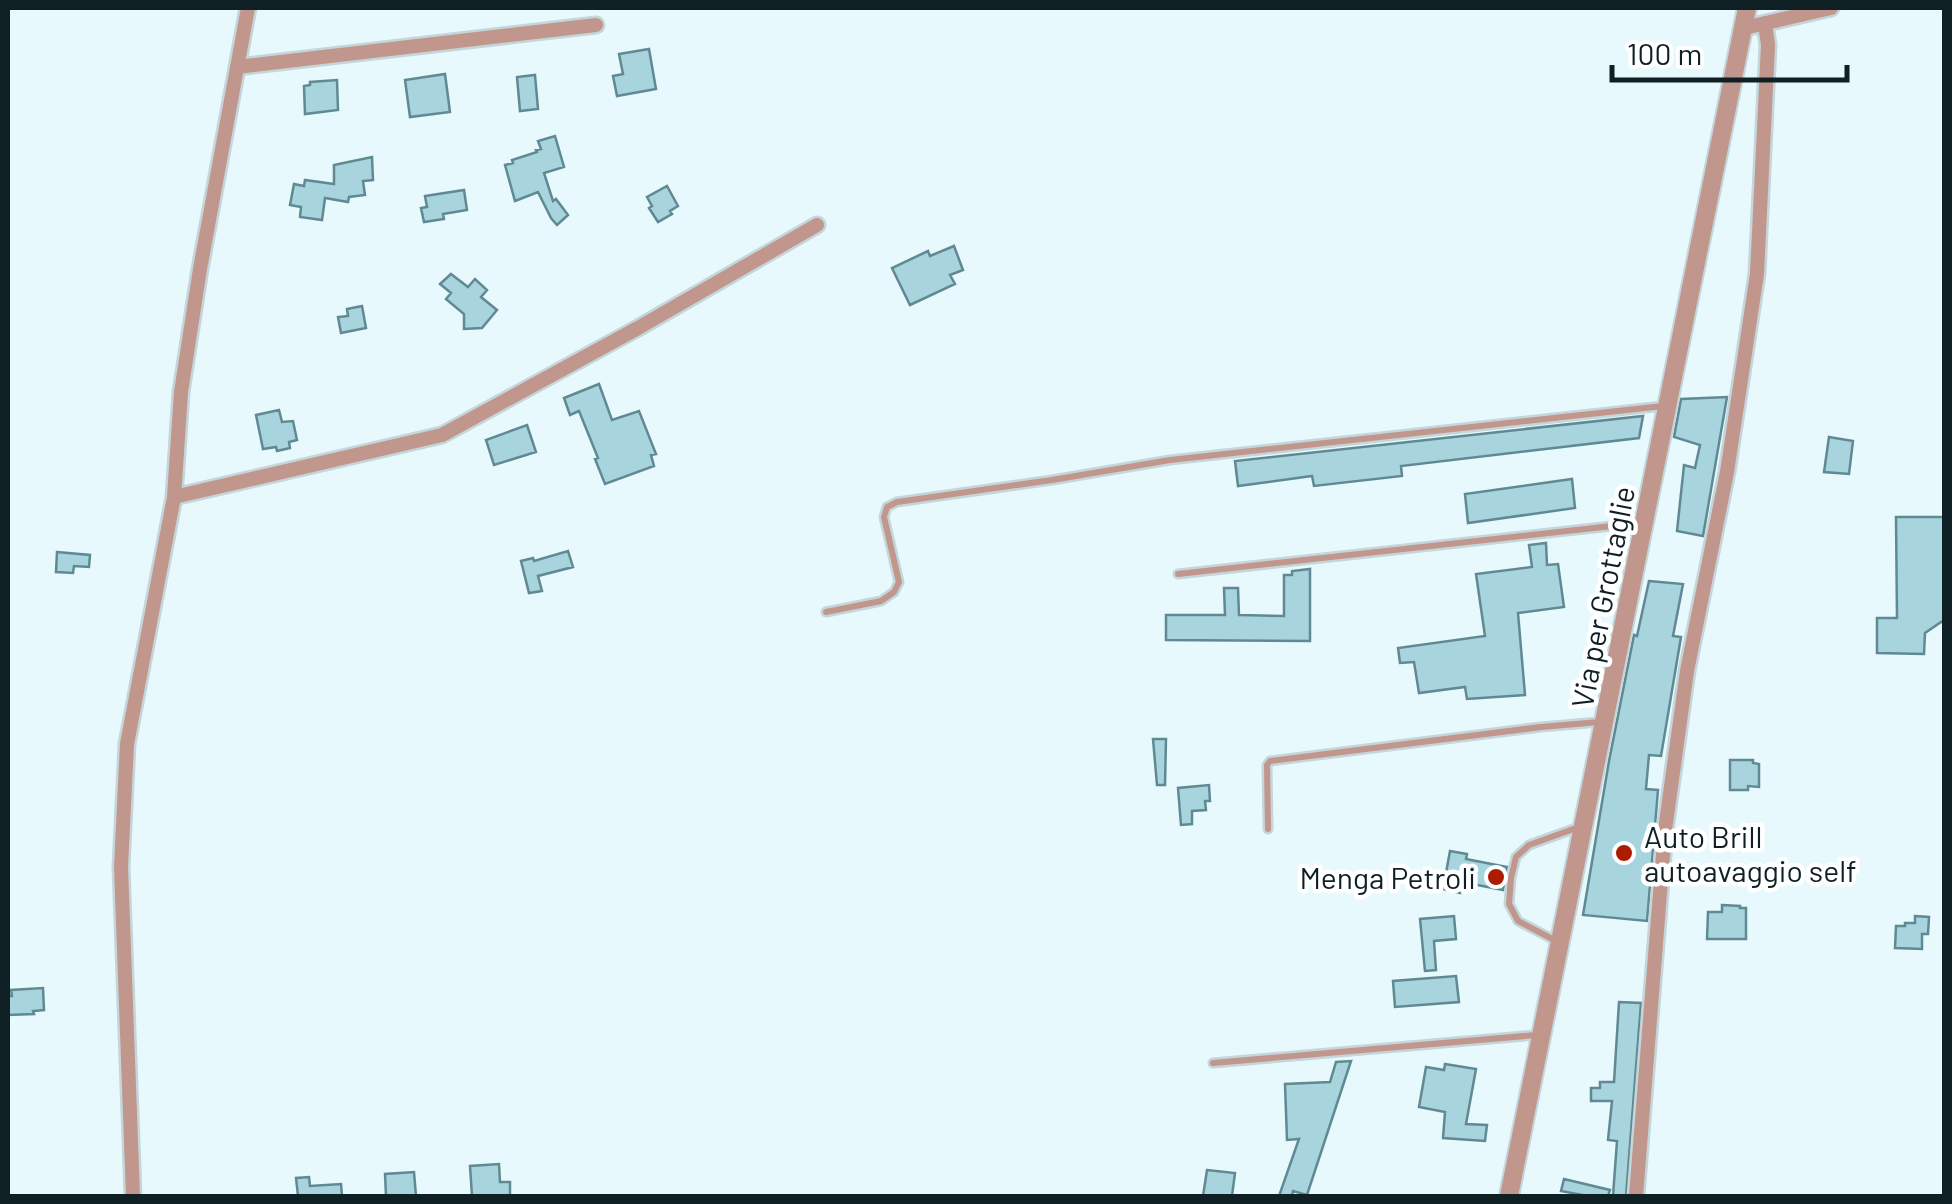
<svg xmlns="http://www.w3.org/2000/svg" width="1952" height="1204" font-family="Barlow,sans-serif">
<rect width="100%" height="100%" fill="#e7f9fd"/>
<path fill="#a8d4de" stroke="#608a93" stroke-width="2.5" d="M649,49L656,89L617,96L613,76L623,74L619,54Z
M445,74L450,112L410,117L405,80Z
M535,75L538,109L520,111L517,77Z
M337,80L338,110L305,114L304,86L310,85V82Z
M555,136L564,167L544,173L553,201L556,199L568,215L557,225L551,218L538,192L515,201L505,165L513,163L512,160L537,152L536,150L541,149L538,141Z
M372,157L373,180L363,181L365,195L349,197L348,202L325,198L322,220L300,217L301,207L290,205L294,184L304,186L305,180L334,184V165Z
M667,186L678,206L670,211L672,214L658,222L649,208L652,206L647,197Z
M464,190L467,210L443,214L444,219L424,222L421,208L427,207L425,196Z
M954,246L963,270L950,275L955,284L910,305L892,268L928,251L930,256Z
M451,274L468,287L475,279L487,290L481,297L497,310L482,328L464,329V314L446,299L451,293L440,284Z
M362,306L366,328L341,333L338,317L348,316L347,309Z
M599,384L612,420L639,411L656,454L651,455L654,466L605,484L595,459L598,458L579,411L570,415L564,398Z
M1727,397L1703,536L1677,531L1684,465L1695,468L1700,445L1674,437L1681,399Z
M279,410L282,422L293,421L297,440L289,442L290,448L277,451L276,447L263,449L256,415Z
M1643,416L1639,438L1401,466L1402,476L1314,486L1312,476L1238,486L1235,461Z
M527,425L536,452L494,465L486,440Z
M1829,437L1853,441L1849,474L1824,472Z
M1572,479L1575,508L1468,523L1465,494Z
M1896,517H1944V620L1925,633L1924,654L1877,653V618H1897Z
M1546,543L1547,565L1558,564L1564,607L1518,613L1525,695L1467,699L1465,687L1419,693L1414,662L1400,663L1398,648L1485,636L1476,574L1532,567L1529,545Z
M568,551L573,567L538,576L542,591L529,593L521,561L533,558L534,561Z
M57,552L90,555L89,567L74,566L73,573L56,572Z
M1310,569V641L1166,640V615H1225L1224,588H1238L1239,615L1284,616V575H1292V571Z
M1649,581L1683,584L1673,636L1681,637L1661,756L1649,755L1646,789L1658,790L1647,921L1583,915L1609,761L1634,635L1637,636Z
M1153,739H1166L1165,785H1157Z
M1730,760H1753V763L1759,764V787L1748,786V790H1730Z
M1209,785L1210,801H1205L1206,810L1192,811V824L1181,825L1178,788Z
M1450,851L1467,854L1466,859L1507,867L1503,890L1462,882L1460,893L1443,889Z
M1722,905L1740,906V908H1746V939H1707L1708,912H1722Z
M1454,916L1456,939L1434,941L1436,970L1425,971L1420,919Z
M1915,916L1929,917L1928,934H1922V949L1895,948L1896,926H1905V923H1915Z
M1456,976L1459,1002L1395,1007L1393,981Z
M43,988L44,1010L33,1011L34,1014L8,1015V996H12L11,990Z
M1619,1002L1641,1003L1626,1196H1613L1617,1141L1608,1140L1612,1101H1591V1088H1600V1082H1614Z
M1351,1061L1307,1195L1293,1191L1292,1196H1279L1299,1139L1287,1140L1285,1084L1330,1082L1336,1062Z
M1445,1064L1476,1069L1466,1124L1487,1125L1485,1141L1443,1138L1445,1112L1419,1107L1426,1067L1444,1070Z
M499,1164L500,1182H510V1195L472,1196L470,1166Z
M1207,1170L1235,1173L1232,1196H1203Z
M414,1172L416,1196H386L385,1174Z
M309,1177L310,1186L341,1184L342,1196H298L296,1178Z
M1564,1179L1610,1190L1608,1196H1588L1561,1191Z"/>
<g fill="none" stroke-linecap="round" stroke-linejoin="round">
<defs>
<path id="service" d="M1178,574L1639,523
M826,612L881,601L894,592L899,582L884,517L887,507L897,502L1052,480L1170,460L1663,406
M1268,829L1267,765L1270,761L1541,727L1599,722
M1558,942L1518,921L1509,904L1511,878L1516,857L1529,845L1579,827
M1213,1063L1536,1035"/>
<path id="minor" d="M1744,28L1831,8
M237,67L596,25
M174,497L442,435L638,328L817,225
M133,1196L121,867L127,744L174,497L181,392L200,269L248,8
M1636,1196L1665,830L1687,671L1727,472L1757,274L1768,45L1765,23"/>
<path id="tertiary" d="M1509,1196L1747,8"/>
</defs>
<use href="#service" stroke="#c4d6da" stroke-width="11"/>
<use href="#minor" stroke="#c4d6da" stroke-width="19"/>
<use href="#tertiary" stroke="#c4d6da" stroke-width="22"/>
<use href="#service" stroke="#c0968d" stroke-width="6"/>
<use href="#minor" stroke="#c0968d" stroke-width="14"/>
<use href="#tertiary" stroke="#c0968d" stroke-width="18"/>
</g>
<g fill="#ab1c01" stroke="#fff" stroke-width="4">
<circle cx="1624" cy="853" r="10"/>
<circle cx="1496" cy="877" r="10"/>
</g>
<g text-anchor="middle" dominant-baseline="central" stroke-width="9" stroke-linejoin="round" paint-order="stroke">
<g font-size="30" fill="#0f2024" stroke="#fff">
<text transform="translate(1602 597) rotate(-79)">Via per Grottaglie</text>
</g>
<g font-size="30" fill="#0f2024" stroke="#fff" text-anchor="start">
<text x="1644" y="836">Auto Brill<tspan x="1644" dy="34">autoavaggio self</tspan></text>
<text x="1476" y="877" text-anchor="end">Menga Petroli</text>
</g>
</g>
<rect width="1952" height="1204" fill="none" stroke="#0f2024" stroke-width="20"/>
<path d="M1612 65v15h235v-15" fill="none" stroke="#0f2024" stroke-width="5"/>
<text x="1627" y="65" font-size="30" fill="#0f2024" stroke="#ffffff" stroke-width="8" paint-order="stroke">100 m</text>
</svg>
